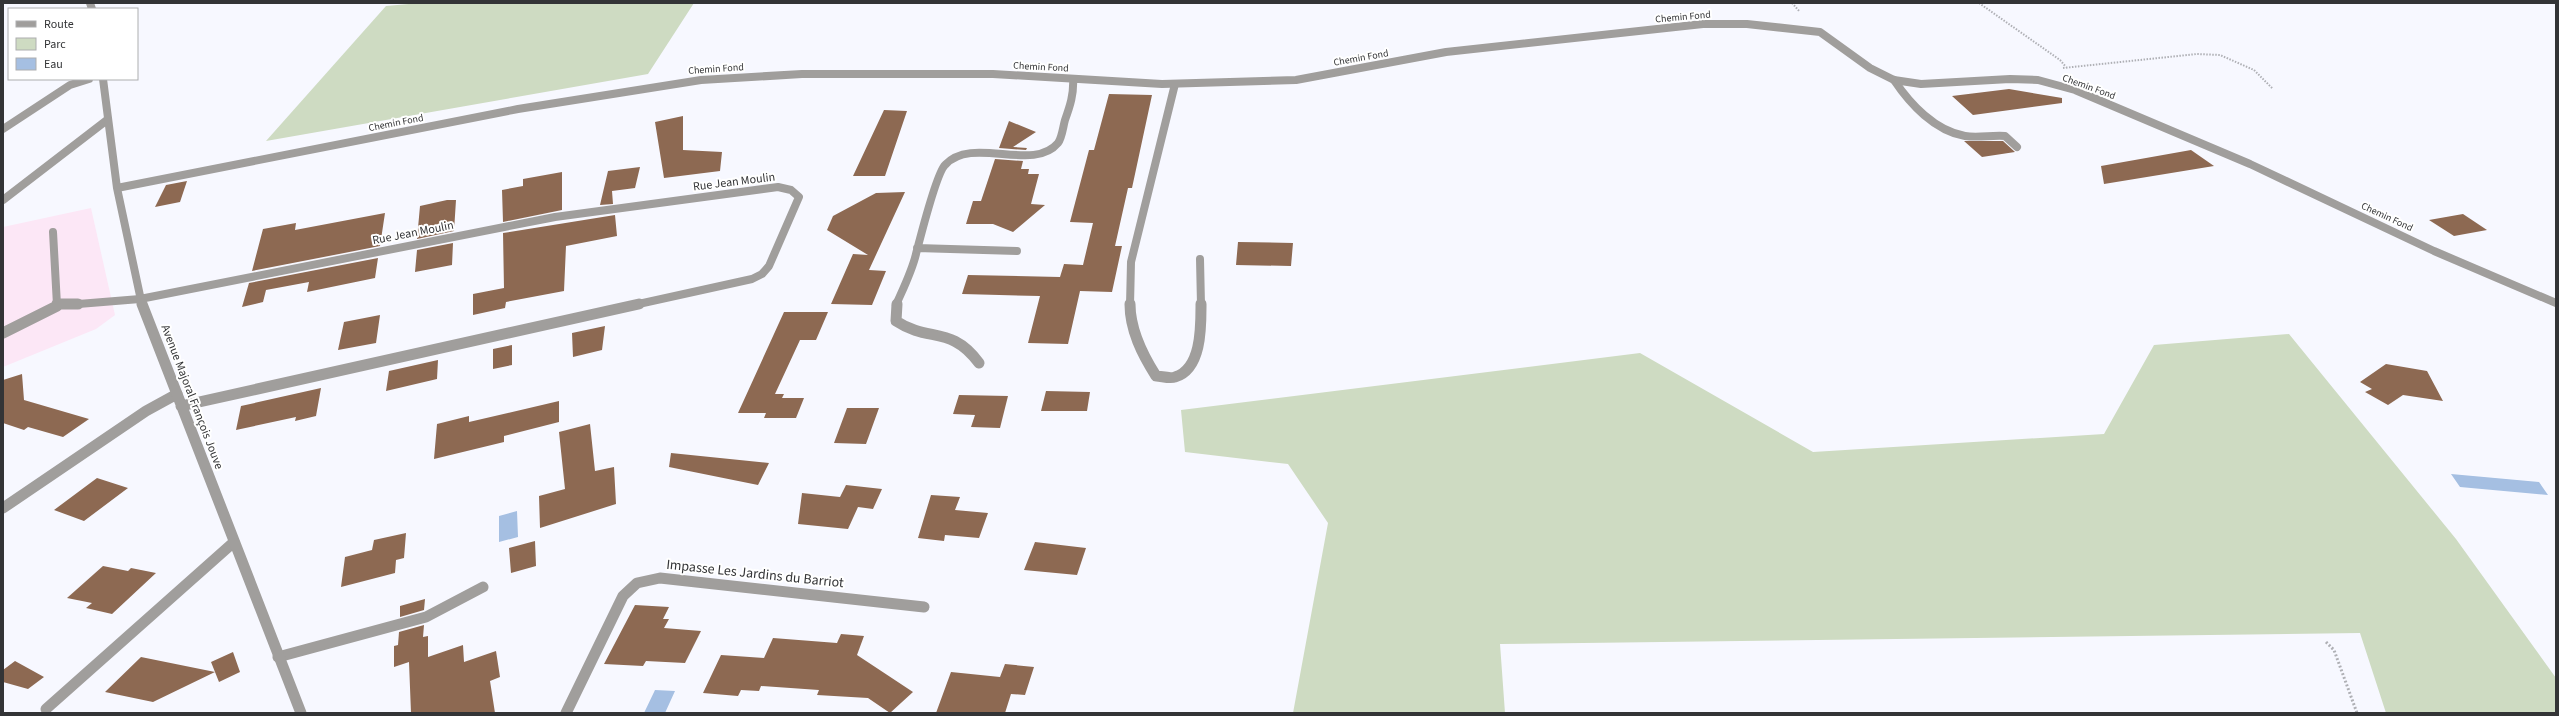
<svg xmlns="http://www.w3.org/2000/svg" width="2559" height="716" font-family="'Source Sans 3',sans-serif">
<rect width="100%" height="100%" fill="#f7f8ff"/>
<path fill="#fce7f6" d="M91,208L115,315L96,329L3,367V227Z"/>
<path fill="#cedbc2" d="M420,3H694L648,74L266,141L386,6Z
M2289,334L2456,539L2556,678V713H2386L2360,633L1500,644L1505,713H1293L1328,523L1288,464L1185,452L1181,410L1640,353L1813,452L2104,434L2154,345Z"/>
<path fill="#a5bfe2" d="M2451,474L2539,482L2548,495L2460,487Z
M517,511L518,537L499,542V516Z
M655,690L675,691L665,713H644Z"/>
<path fill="#8d6952" d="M2009,89L2062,98V103L1973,115L1952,96Z
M1109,94L1152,95L1132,188H1128L1115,246H1122L1112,292L1080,291L1068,344L1028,343L1040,296L962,294L968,275L1060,277L1064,264L1083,265L1093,223L1070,222L1089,150H1094Z
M884,110L907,111L885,176H853Z
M683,116V150L722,152L720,171L664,178L655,122Z
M1009,121L1036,132L1013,147L1027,148L1026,150L999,148Z
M1964,141H2003L2015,152L1982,157Z
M2191,150L2214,166L2104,184L2101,166Z
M995,159L1023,161L1021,169H1029L1028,174H1039L1031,204L1045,205L1013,232L993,224H966L973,201H981Z
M640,167L635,188L612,191L613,204L600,205L608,171Z
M562,172V210L503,222L502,190L523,186V179Z
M187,181L180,202L155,207L166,185Z
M905,192L869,270L886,271L872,305L831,304L853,254L868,255L827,230L833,216L876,193Z
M447,200H456L454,231L417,239L420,206Z
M385,213L380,246L252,271L263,229L296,223L295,230Z
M2463,214L2487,230L2454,236L2429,220Z
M615,215L617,236L566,246L564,291L506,302L505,308L473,315V294L504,288L503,233Z
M1238,242L1293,243L1291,266L1236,265Z
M453,243L452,265L415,272L417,250Z
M378,258L375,278L307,292L309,282L266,290L263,302L242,307L249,283Z
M784,312H828L816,340H800L775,394H784L782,398H804L796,418H764L766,413H738Z
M380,315L376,343L338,350L344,322Z
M605,326L602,350L573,357L572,333Z
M512,345V365L493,369V349Z
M438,360L437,379L386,391L389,371Z
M2386,364L2427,371L2443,401L2403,395L2388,405L2365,392L2372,389L2360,382Z
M22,374L24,400L89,419L63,437L28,427L24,430L3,423V380Z
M321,388L316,416L295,421L296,417L236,430L241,406Z
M1046,391L1090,392L1087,411H1041Z
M959,395L1008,396L1000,428L971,427L975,415L953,414Z
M559,401V422L504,436V442L434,459L437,424L469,416V422Z
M847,408H879L866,444L834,443Z
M590,424L595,471L614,467L616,504L540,528L539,496L565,489L559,432Z
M671,453L769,463L758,485L669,467Z
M97,478L128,488L84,521L54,510Z
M846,485L882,489L873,509L858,507L848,529L798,524L802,493L840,497Z
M931,495L960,497L955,510L988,513L979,538L945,535L944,541L918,538Z
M406,533L404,558L396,560L395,573L341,587L345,557L372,550L374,540Z
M535,541L536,566L511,573L509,548Z
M1035,542L1086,548L1077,575L1024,570Z
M103,566L128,571L131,568L156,573L112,614L86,608L92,603L67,598Z
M425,599L424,610L400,617V606Z
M635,605L669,607L663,619H669L664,628L701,631L685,663L646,661L643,666L604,664Z
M424,625L423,637L428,636V657L463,645L464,662L496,651L500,677L490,681L495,713H411L409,662L394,667V646L398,645L399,632Z
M841,634L864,636L857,655L913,692L890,713L868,698L817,695L819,690L761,686L759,691L741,690L738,696L703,693L721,655L764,658L773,638L837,643Z
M233,652L240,672L219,682L215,672L153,702L105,692L141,657L215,672L211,662Z
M15,661L44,677L28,689L3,682V670Z
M1005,664L1034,667L1025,695L1011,694L1005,713H936L951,672L1000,677Z"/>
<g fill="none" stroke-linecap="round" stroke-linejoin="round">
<path stroke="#afb0b5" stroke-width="2" stroke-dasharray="1.5 1.5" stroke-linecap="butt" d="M1792,3L1800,12
M1979,3L2060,60L2066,67
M2063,68L2197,54L2220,55L2254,70L2273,89"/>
<path stroke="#afb0b5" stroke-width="3" stroke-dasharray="2 2" stroke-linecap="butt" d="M2326,642L2334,650L2357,713"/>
<path stroke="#a09e9c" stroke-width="8" d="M1894,80C1910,104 1935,131 1965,136C1978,138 1992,135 2005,136L2017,147
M3,129L70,85L89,79
M3,200L107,120
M53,232L57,305
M1200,259L1201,305
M66,305L140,299
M1130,305L1131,262L1175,84"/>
<path stroke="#a09e9c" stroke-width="11" d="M57,304H78
M1130,304C1130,330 1142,354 1156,376C1161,376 1170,379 1175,377C1202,369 1201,326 1201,304
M3,333L57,306
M3,508L146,411L177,394
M278,657L426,617L483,587
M46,709L234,542"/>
<path stroke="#a09e9c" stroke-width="8" d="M90,3L92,9
M103,79L117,188L142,305
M117,188L518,109L701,80L802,74H993L1162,84L1296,80L1446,52L1703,24H1747L1820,32L1870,68L1894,80L1921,84L2010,79L2038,80L2075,90L2250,164L2434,251L2556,303
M917,248L1017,251
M140,299L555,217L778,187L791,190L799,197L769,266L762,274L752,279L634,305
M896,305C903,289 912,271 916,254C920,239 936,174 945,165C972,135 1033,173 1058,143C1062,138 1063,127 1065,120C1070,106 1074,94 1073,79"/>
<path stroke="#a09e9c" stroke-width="11" d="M142,304L301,713
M897,304L896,321C929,343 951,325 979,363
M181,406L639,304
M566,713L623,596L637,583L660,578L924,607"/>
</g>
<g text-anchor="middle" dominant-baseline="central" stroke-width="4" stroke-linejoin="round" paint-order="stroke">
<g font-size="10" fill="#333436" stroke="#fff">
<text transform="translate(1683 17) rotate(-5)">Chemin Fond</text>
<text transform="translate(1361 58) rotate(-10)">Chemin Fond</text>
<text transform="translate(1041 67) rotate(3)">Chemin Fond</text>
<text transform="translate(716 69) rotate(-4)">Chemin Fond</text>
<text transform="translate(2089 87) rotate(20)">Chemin Fond</text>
<text transform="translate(396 123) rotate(-11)">Chemin Fond</text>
<text transform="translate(2387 217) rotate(25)">Chemin Fond</text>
</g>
<g font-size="12" fill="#333436" stroke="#fff">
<text transform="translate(734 182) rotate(-7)">Rue Jean Moulin</text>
<text transform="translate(413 233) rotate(-11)">Rue Jean Moulin</text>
<text transform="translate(192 397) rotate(69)">Avenue Majoral François Jouve</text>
</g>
<g font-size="14" fill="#333436" stroke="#fff">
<text transform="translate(755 574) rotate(6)">Impasse Les Jardins du Barriot</text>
</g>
</g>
<rect width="2559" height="716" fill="none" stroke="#333436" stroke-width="8"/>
<rect x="8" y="8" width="130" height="72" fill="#ffffff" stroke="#adaeaf"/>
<rect x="16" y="21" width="20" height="6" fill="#a09e9c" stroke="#adaeaf"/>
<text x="44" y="28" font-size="12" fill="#333436">Route</text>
<rect x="16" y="38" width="20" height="12" fill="#cedbc2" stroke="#adaeaf"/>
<text x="44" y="48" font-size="12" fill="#333436">Parc</text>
<rect x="16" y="58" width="20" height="12" fill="#a5bfe2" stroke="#adaeaf"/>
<text x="44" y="68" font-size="12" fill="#333436">Eau</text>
</svg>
